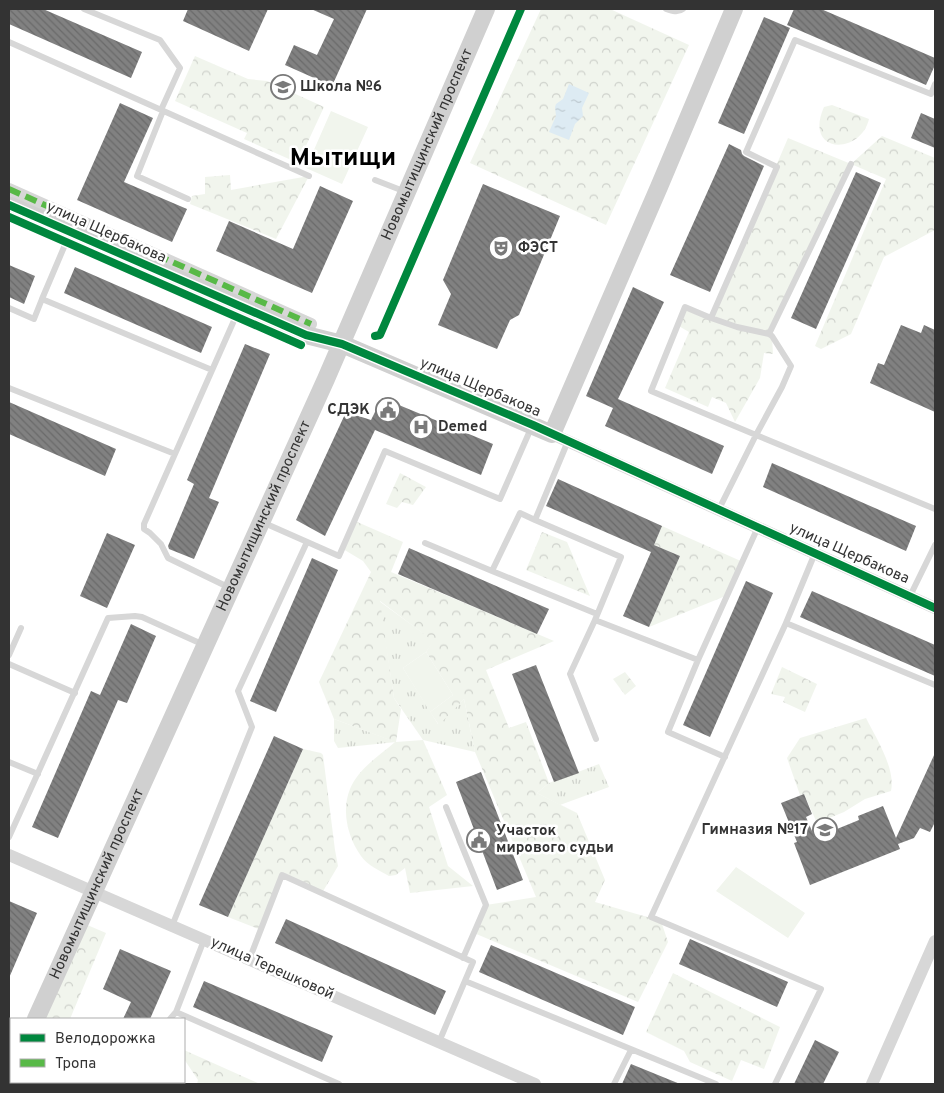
<svg xmlns="http://www.w3.org/2000/svg" width="944" height="1093" font-family="Overpass,sans-serif">
<defs>
<pattern id="grass-tufts" width="24" height="20" patternUnits="userSpaceOnUse" patternTransform="scale(1.25)"><rect width="24" height="20" fill="#f1f5ed"/><path d="M3 7l-1-3M5 7V3M7 7l1-3M15 17l-1-3M17 17v-4M19 17l1-3" fill="none" stroke="#cfd2cc"/></pattern>
<pattern id="forest-crowns" width="20" height="18" patternUnits="userSpaceOnUse" patternTransform="scale(1.25)"><rect width="20" height="18" fill="#f1f5ed"/><path d="M2 6a3 3 0 1 1 6 0M12 15a3 3 0 1 1 6 0" fill="none" stroke="#cfd2cc"/></pattern>
<pattern id="water-ripples" width="26" height="14" patternUnits="userSpaceOnUse" patternTransform="scale(1.25)"><rect width="26" height="14" fill="#ddebf3"/><path d="M2 4q2-2 4 0t4 0M15 11q2-2 4 0t4 0" fill="none" stroke="#becad1"/></pattern>
<pattern id="building-back-hatch" width="6" height="6" patternUnits="userSpaceOnUse" patternTransform="scale(1.25)"><rect width="6" height="6" fill="#818181"/><path d="M-1 5l2 2M0 0l6 6M5-1l2 2" fill="none" stroke="#6a6a6a"/></pattern>
</defs>
<rect width="100%" height="100%" fill="#fff"/>
<path fill="url(#grass-tufts)" d="M379,601L434,641L426,652L403,668L438,724L464,699L475,752L423,740L394,698Z
M334,719L396,742L338,748L334,741Z
M599,764L609,787L560,805L537,793L549,783Z"/>
<path fill="url(#forest-crowns)" d="M541,9H610L689,45L606,225L470,163Z
M195,56L248,79L267,81L324,107L298,163L244,139L247,133L175,101Z
M832,105L869,119C860,156 803,154 824,107Z
M882,136L935,158V230L884,257L851,334L821,349L815,346L886,179L851,164L770,334L772,336L773,354L764,353L760,378L735,422L726,403L712,397L708,407L665,388L689,332L677,325L685,307L711,318L788,138L851,164Z
M230,175L231,190L309,176L276,239L190,204L192,196L205,194V177Z
M400,473L426,487L413,505L402,502L397,508L386,504Z
M355,521L403,542L391,572L554,641L486,670L509,728L526,722L549,783L537,793L577,813L605,880L595,902L661,921L668,942L638,1002L474,933L486,905L536,897L475,752L464,699L439,725L430,712L453,695L426,652L433,641L380,601L394,698L401,709L396,742L423,740L447,795L429,807L448,866L473,886L410,893L405,868L396,875L389,876C380,871 367,865 361,856C348,838 341,811 350,789C358,769 379,756 395,742L334,719L319,682L371,572L363,561L343,549Z
M662,526L743,562L728,595L649,627L680,556L654,545Z
M542,532L567,542L590,596L526,570Z
M782,667L817,684L805,712L783,702L785,697L771,694Z
M625,672L636,686L625,695L613,679Z
M866,718C876,738 896,769 891,791L865,799L844,812L817,823L804,794L800,795L787,758L800,738Z
M303,749L321,753L323,755L335,850L338,866L322,893L282,876L261,930L228,917Z
M85,924L106,933L70,1019H42Z
M673,973L780,1027L764,1069L741,1060L732,1081L690,1062L684,1051L646,1032Z
M184,1050L260,1084H197L198,1080L184,1059Z"/>
<path fill="#f1f5ed" d="M331,111L368,127L342,184L306,168Z
M426,652L453,695L430,712L403,668Z
M736,867L805,913L788,938L716,891Z"/>
<path fill="url(#water-ripples)" d="M569,84L589,93L582,108L583,116L575,124L569,140L549,132L556,116L555,107L556,104L563,99Z"/>
<path fill="url(#building-back-hatch)" d="M9,9H43L142,52L131,78L9,24Z
M188,9H268L249,51L183,21Z
M311,9H367L332,86L285,65L294,45L317,55L334,19Z
M794,9H821L935,58V65L926,85L787,25Z
M764,17L790,28L744,134L718,123Z
M120,103L153,118L124,182L187,209L172,242L77,200Z
M921,113L935,119V148L911,138Z
M729,144L741,150L742,154L744,156L764,166L710,292L670,275Z
M856,172L881,183L816,329L791,318Z
M483,184L560,216L519,315L510,320L497,349L438,325L451,294L443,280Z
M320,186L353,201L312,293L216,251L229,221L293,249Z
M9,265L35,276L24,304L9,297Z
M75,267L212,327L201,353L64,293Z
M633,287L664,302L618,399L724,446L712,474L605,426L613,408L586,396Z
M901,325L921,333L924,325L935,330V412L870,383L878,363L884,365Z
M245,344L270,354L209,498L219,502L194,559L169,549L168,546L194,484L187,480Z
M382,398L493,444L481,475L375,430L325,536L296,520L346,412L371,420Z
M9,402L116,449L105,476L9,434Z
M772,463L916,526L906,551L763,487Z
M558,479L662,526L654,545L680,556L649,627L623,616L651,552L546,506Z
M107,533L135,545L107,608L80,596Z
M409,548L549,609L537,634L398,574Z
M312,558L338,570L276,712L250,701Z
M746,581L773,593L710,737L683,725Z
M812,591L935,645V676L800,617Z
M131,624L156,636L127,703L118,700L58,838L32,827L91,691L100,695Z
M536,665L579,773L554,782L512,674Z
M274,736L303,749L228,917L199,905Z
M935,753V822L930,832L920,828L914,838L898,844L900,849L810,885L794,843L797,842L781,803L804,794L812,814L806,817L815,838L859,820L858,816L883,806L896,838Z
M481,772L523,880L497,890L456,782Z
M9,901L37,913L9,978Z
M286,919L446,991L435,1015L275,943Z
M690,939L788,982L777,1007L679,964Z
M491,945L635,1007L623,1035L479,972Z
M120,949L171,971L150,1019H123L131,1002L103,989Z
M204,981L333,1036L322,1062L193,1007Z
M815,1040L839,1052L823,1084H794Z
M631,1064L680,1084H622Z"/>
<g fill="none" stroke-linecap="round" stroke-linejoin="round">
<path stroke="#d7d7d7" stroke-width="6" d="M84,9L160,40L180,68L161,110
M666,9C672,11 678,13 683,9
M9,42L309,176
M163,111L137,176L188,199
M851,164L769,334L772,336L791,366L782,387L756,435L935,509
M375,180L406,192
M70,233L42,299L212,370
M9,308L34,319L42,299
M711,318L737,327L769,334
M9,388L175,454
M568,441L535,520L621,557L595,620L698,660L758,527
M719,509L756,435L651,391L685,307L711,318L777,167L746,152L795,40L931,94L935,84
M535,520L520,513L492,571L597,614
M262,522L339,556L385,451L500,499L532,426
M425,543L492,571
M230,588L168,558L161,544L150,533L144,529V524L240,307
M910,596L935,545
M595,620L570,674L596,739
M786,623L935,685
M9,655L21,628
M698,660L668,732L725,757
M9,664L75,693
M9,762L38,774
M446,807L486,905L463,958
M9,837L108,618L135,616L142,617L204,645
M172,926L252,727L238,691L307,542
M204,940L176,1012L339,1084
M249,960L282,875L473,962L439,1042
M465,981L716,1084
M170,1019L176,1012
M139,1084L141,1082
M614,1084L631,1050
M775,1084L821,989L651,917L786,623L815,553"/>
<path stroke="#d7d7d7" stroke-width="12" d="M9,189L311,324
M552,434L935,608
M9,855L535,1084
M872,1084L935,941"/>
<g stroke="#d0d0d0" stroke-width="18">
<path d="M9,205L306,335L342,344L552,434L659,187L734,9"/>
<path id="s1" d="M36,1019L326,379L486,9"/>
<path d="M9,1082L11,1077"/>
</g>
<path stroke="#58b947" stroke-width="6" stroke-dasharray="12 6" stroke-linecap="butt" d="M9,189L311,324"/>
<defs>
<path id="cycleway" d="M9,205L306,335L342,344L533,425L935,608
M9,217L301,345
M375,336L380,335L521,9"/>
</defs>
<use href="#cycleway" stroke="#fff" stroke-width="11"/>
<use href="#cycleway" stroke="#00873e" stroke-width="8"/>
</g>
<defs>
<symbol id="school-ring" viewBox="-11 -11 22 22"><circle r="9.5" fill="#fff" stroke="#7a7a7a" stroke-width="1.5"/><path d="M0-5L7-2L0 1L-7-2ZM-4 1L0 2.5L4 1V4Q0 6-4 4Z" fill="#7a7a7a"/></symbol>
<symbol id="theatre-ring" viewBox="-11 -11 22 22"><circle r="9.5" fill="#fff" stroke="#7a7a7a" stroke-width="1.5"/><path d="M-5-5.5Q0-4 5-5.5V0Q5 5 0 6Q-5 5-5 0ZM-3.3-2.5H-1v1.5H-3.3ZM1-2.5H3.3v1.5H1ZM-2.8 1Q0 5.5 2.8 1Z" fill="#7a7a7a"/></symbol>
<symbol id="civic-ring" viewBox="-11 -11 22 22"><circle r="9.5" fill="#fff" stroke="#7a7a7a" stroke-width="1.5"/><path d="M-.6-6.5H3V-4.5H.6V-3L4-1V1h2V6H-6V1h2V-1L-.6-3ZM-1.2 2.5V6h2.4V2.5Z" fill="#7a7a7a"/></symbol>
<symbol id="hospital-ring" viewBox="-11 -11 22 22"><circle r="9.5" fill="#fff" stroke="#7a7a7a" stroke-width="1.5"/><path d="M-5-5h3v3.5h4V-5h3V5h-3V1.5h-4V5h-3Z" fill="#7a7a7a"/></symbol>
</defs>
<g fill-rule="evenodd">
<use href="#school-ring" x="269" y="73" width="28" height="28"/>
<use href="#theatre-ring" x="487" y="234" width="28" height="28"/>
<use href="#civic-ring" x="374" y="396" width="28" height="28"/>
<use href="#hospital-ring" x="407" y="413" width="28" height="28"/>
<use href="#school-ring" x="811" y="816" width="28" height="28"/>
<use href="#civic-ring" x="465" y="826" width="28" height="28"/>
</g>
<g text-anchor="middle" dominant-baseline="central" stroke-width="5" stroke-linejoin="round" paint-order="stroke">
<g font-size="15" font-weight="bold" fill="#333" stroke="#fff" text-anchor="start">
<text x="300" y="87">Школа №6</text>
<text x="518" y="248">ФЭСТ</text>
<text x="370" y="410" text-anchor="end">СДЭК</text>
<text x="438" y="427">Demed</text>
<text x="808" y="830" text-anchor="end">Гимназия №17</text>
<text x="496" y="831">Участок<tspan x="496" dy="17">мирового судьи</tspan></text>
</g>
<g font-size="15" fill="#333" stroke="#fff">
<text stroke="none"><textPath href="#s1" startOffset="958">Новомытищинский проспект</textPath></text>
<text transform="translate(106 233) rotate(24)">улица Щербакова</text>
<text transform="translate(480 388) rotate(23)">улица Щербакова</text>
<text stroke="none"><textPath href="#s1" startOffset="552">Новомытищинский проспект</textPath></text>
<text transform="translate(849 554) rotate(24)">улица Щербакова</text>
<text stroke="none"><textPath href="#s1" startOffset="148">Новомытищинский проспект</textPath></text>
<text transform="translate(272 969) rotate(24)">улица Терешковой</text>
</g>
<g font-size="25" font-weight="bold" fill="#000" stroke="#fff">
<text x="343" y="159">Мытищи</text>
</g>
</g>
<rect width="944" height="1093" fill="none" stroke="#333333" stroke-width="20"/>
<rect x="10" y="1018" width="175" height="65" fill="#ffffff" stroke="#adadad"/>
<rect x="20" y="1034" width="25" height="8" fill="#00873e" stroke="#adadad"/>
<text x="55" y="1043" font-size="15" fill="#333333">Велодорожка</text>
<rect x="20" y="1059" width="25" height="8" fill="#58b947" stroke="#adadad"/>
<text x="55" y="1068" font-size="15" fill="#333333">Тропа</text>
</svg>
